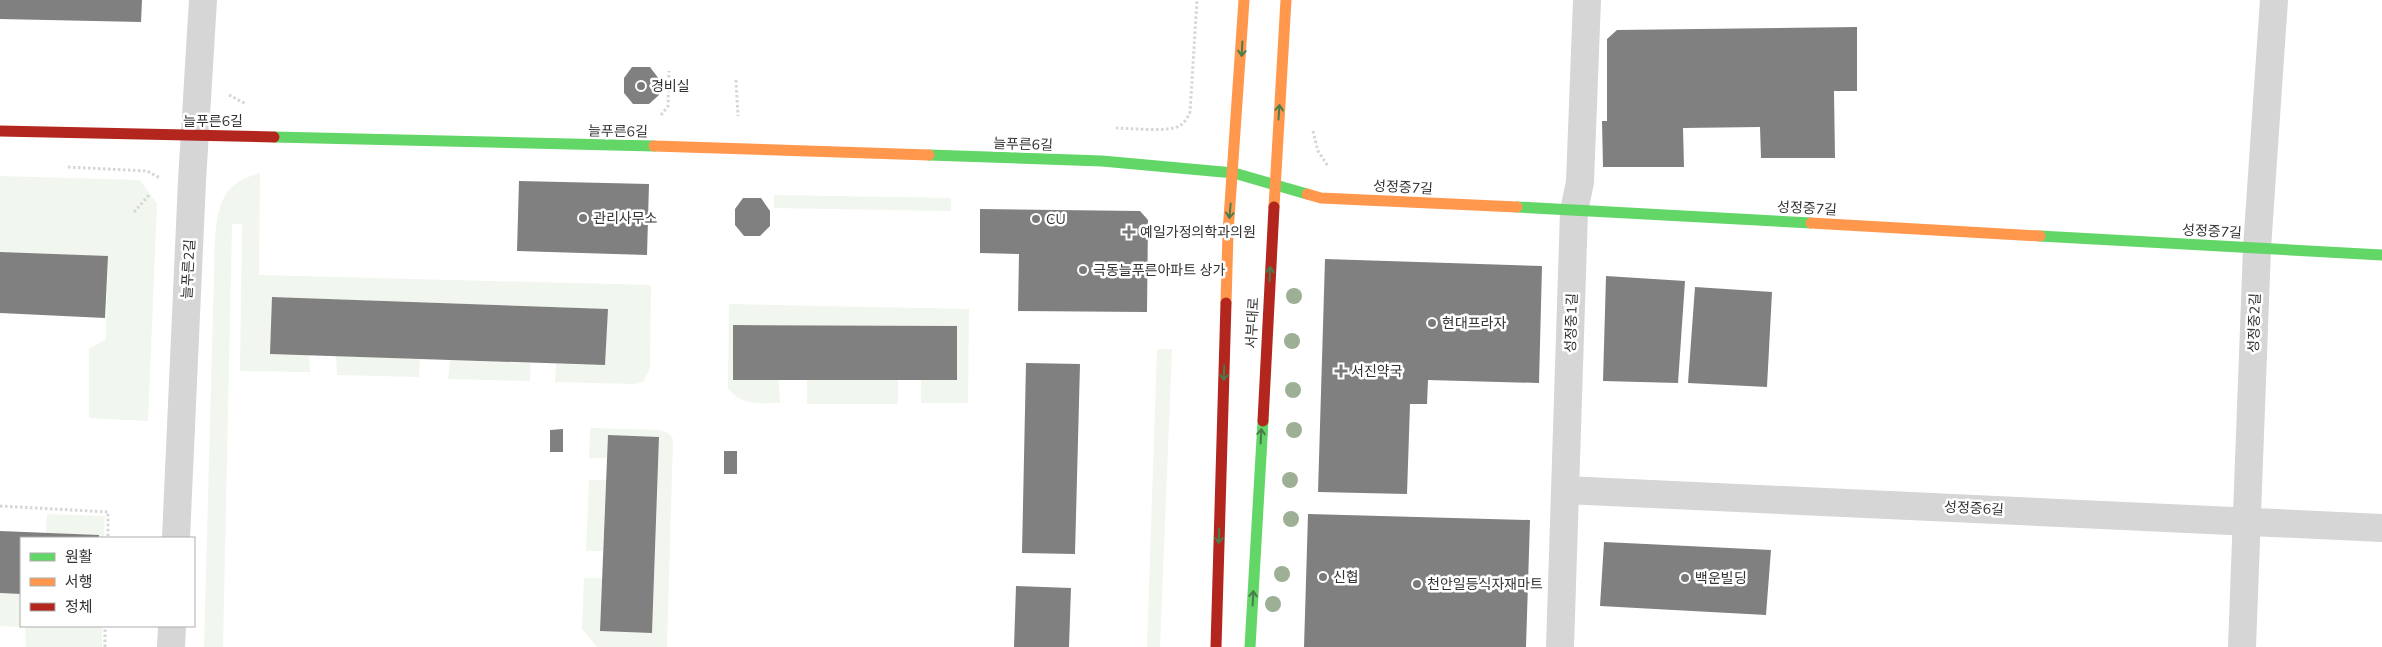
<svg xmlns="http://www.w3.org/2000/svg" width="2382" height="647" font-family="Mulish,'Noto Sans KR',sans-serif">
<rect width="100%" height="100%" fill="#fff"/>
<path fill="#f1f6ee" d="M260,173L259,275L651,285L650,368L643,382L635,384L555,382L556,364L605,365L607,309L273,297L309,355L310,372L240,371L242,224H232L223,647H204L215,236C219,202 223,183 260,173Z
M0,176L140,180L157,204L148,421L89,418V349L106,339L108,257L0,252Z
M774,195L951,198V211L774,208Z
M729,304L969,309L968,403H921V380H957V326L733,325L779,380L780,403C761,403 740,406 728,388Z
M1157,349H1172L1160,647H1147Z
M336,356L420,359L419,377L337,375Z
M450,360L531,363L530,381L448,379Z
M807,380H898V404H807Z
M590,428L660,430L668,433L673,439L667,647H597L582,629L584,578H602L600,630L652,633L659,438L608,435L607,458H589Z
M589,480H606L603,551H586Z
M47,514L105,516L104,538H99V535L46,533Z
M0,593L21,594V626H102V647H26L25,627L0,626Z"/>
<path fill="#808080" d="M0,0H142L141,22L0,19Z
M1857,27V91H1834L1835,158H1761L1760,127L1683,128L1684,167H1603L1602,121H1607V39L1617,30Z
M632,67H650L659,79V95L649,104H633L624,93V78Z
M519,181L649,184L647,255L517,251Z
M743,198H761L770,211V226L760,236H744L735,225V209Z
M980,209L1140,211L1148,220L1147,312L1018,311L1019,254L980,253Z
M0,252L108,256L105,318L0,313Z
M1325,259L1542,266L1539,383L1428,380L1427,404H1410L1407,494L1318,492Z
M1606,276L1685,281L1678,383L1603,381Z
M1695,287L1772,292L1767,387L1688,383Z
M272,297L608,309L605,365L270,354Z
M733,325L957,326V380H733Z
M1026,363L1080,364L1075,554L1022,553Z
M563,429V452H550V430Z
M608,435L659,437L652,633L600,631Z
M724,451H737V474H724Z
M1308,514L1530,520L1526,647H1304Z
M0,531L99,535V538H21V594L0,593Z
M1604,542L1771,550L1766,615L1600,606Z
M1016,586L1071,588L1069,647H1014Z"/>
<g fill="none" stroke-linecap="round" stroke-linejoin="round">
<path stroke="#d6d6d6" stroke-width="3" stroke-dasharray="2.5 2.5" stroke-linecap="butt" d="M736,80L738,116
M229,95L246,104
M661,115L668,106L669,71
M1116,128C1130,128 1170,133 1181,125C1185,122 1188,117 1190,112L1197,0
M1313,131L1318,151L1328,166
M68,167L147,171L160,178
M134,212L150,194
M0,506L108,512V538
M105,647V626"/>
<path stroke="#d6d6d6" stroke-width="28" d="M1566,490L2382,528
M176,538L192,181L203,0
M171,647L172,626
M1560,647L1574,211L1580,182L1587,0
M2242,647L2257,248L2274,0"/>
<path stroke="#63d668" stroke-width="11" d="M274,137L654,146
M929,155L1102,161L1234,173L1307,194
M1517,207L1811,223
M2040,236L2382,255
M1250,647L1263,421"/>
<path stroke="#ff974d" stroke-width="11" d="M654,146L929,155
M1307,194L1321,198L1517,207
M1274,207L1286,0
M1811,223L2040,236
M1226,303L1228,233L1244,0"/>
<path stroke="#b3261e" stroke-width="11" d="M0,131L274,137
M1263,421L1274,207
M1216,647L1226,303"/>
</g>
<g fill="#9daf95">
<circle cx="1294" cy="296" r="8"/>
<circle cx="1292" cy="341" r="8"/>
<circle cx="1293" cy="390" r="8"/>
<circle cx="1294" cy="430" r="8"/>
<circle cx="1290" cy="480" r="8"/>
<circle cx="1291" cy="519" r="8"/>
<circle cx="1282" cy="574" r="8"/>
<circle cx="1273" cy="604" r="8"/>
</g>
<defs><path id="oneway-shaft" d="M-6 0H5M1.5-3L5.5 0L1.5 3" fill="none" stroke-width="1.6" stroke-linecap="round" stroke-linejoin="round" transform="scale(1.25)"/></defs>
<g stroke="#487c4a">
<use href="#oneway-shaft" transform="translate(1242 49) rotate(93)"/>
<use href="#oneway-shaft" transform="translate(1279 112) rotate(-86)"/>
<use href="#oneway-shaft" transform="translate(1230 211) rotate(95)"/>
<use href="#oneway-shaft" transform="translate(1270 274) rotate(-87)"/>
<use href="#oneway-shaft" transform="translate(1224 373) rotate(92)"/>
<use href="#oneway-shaft" transform="translate(1261 436) rotate(-87)"/>
<use href="#oneway-shaft" transform="translate(1219 536) rotate(92)"/>
<use href="#oneway-shaft" transform="translate(1253 598) rotate(-87)"/>
</g>
<g fill="#7a7a7a" stroke="#fff" stroke-width="2">
<circle cx="641" cy="86" r="5"/>
<circle cx="583" cy="218" r="5"/>
<circle cx="1036" cy="219" r="5"/>
<path d="M1126.5 224.5h5v5h5v5h-5v5h-5v-5h-5v-5h5z"/>
<circle cx="1083" cy="270" r="5"/>
<circle cx="1432" cy="323" r="5"/>
<path d="M1338.5 363.5h5v5h5v5h-5v5h-5v-5h-5v-5h5z"/>
<circle cx="1323" cy="577" r="5"/>
<circle cx="1685" cy="578" r="5"/>
<circle cx="1417" cy="584" r="5"/>
</g>
<g text-anchor="middle" dominant-baseline="central" stroke-width="5" stroke-linejoin="round" paint-order="stroke">
<g font-size="14" fill="#323232" stroke="#fff" text-anchor="start">
<text x="651" y="86">경비실</text>
<text x="593" y="218">관리사무소</text>
<text x="1046" y="219">CU</text>
<text x="1140" y="232">예일가정의학과의원</text>
<text x="1093" y="270">극동늘푸른아파트 상가</text>
<text x="1442" y="323">현대프라자</text>
<text x="1351" y="371">서진약국</text>
<text x="1333" y="577">신협</text>
<text x="1695" y="578">백운빌딩</text>
<text x="1427" y="584">천안일등식자재마트</text>
</g>
<g font-size="14" fill="#323232" stroke="#fff">
<text x="213" y="121">늘푸른6길</text>
<text transform="translate(618 131) rotate(1)">늘푸른6길</text>
<text transform="translate(1023 144) rotate(2)">늘푸른6길</text>
<text transform="translate(1403 187) rotate(3)">성정중7길</text>
<text transform="translate(1807 208) rotate(3)">성정중7길</text>
<text transform="translate(2212 231) rotate(3)">성정중7길</text>
<text transform="translate(188 269) rotate(-87)">늘푸른2길</text>
<text transform="translate(1252 323) rotate(-87)">서부대로</text>
<text transform="translate(1571 323) rotate(-88)">성정중1길</text>
<text transform="translate(2254 323) rotate(-88)">성정중2길</text>
<text transform="translate(1974 508) rotate(3)">성정중6길</text>
</g>
</g>
<rect x="20" y="537" width="175" height="90" fill="#ffffff" stroke="#adadad"/>
<rect x="30" y="553" width="25" height="8" fill="#63d668" stroke="#adadad"/>
<text x="65" y="562" font-size="15" fill="#323232">원활</text>
<rect x="30" y="578" width="25" height="8" fill="#ff974d" stroke="#adadad"/>
<text x="65" y="587" font-size="15" fill="#323232">서행</text>
<rect x="30" y="603" width="25" height="8" fill="#b3261e" stroke="#adadad"/>
<text x="65" y="612" font-size="15" fill="#323232">정체</text>
</svg>
